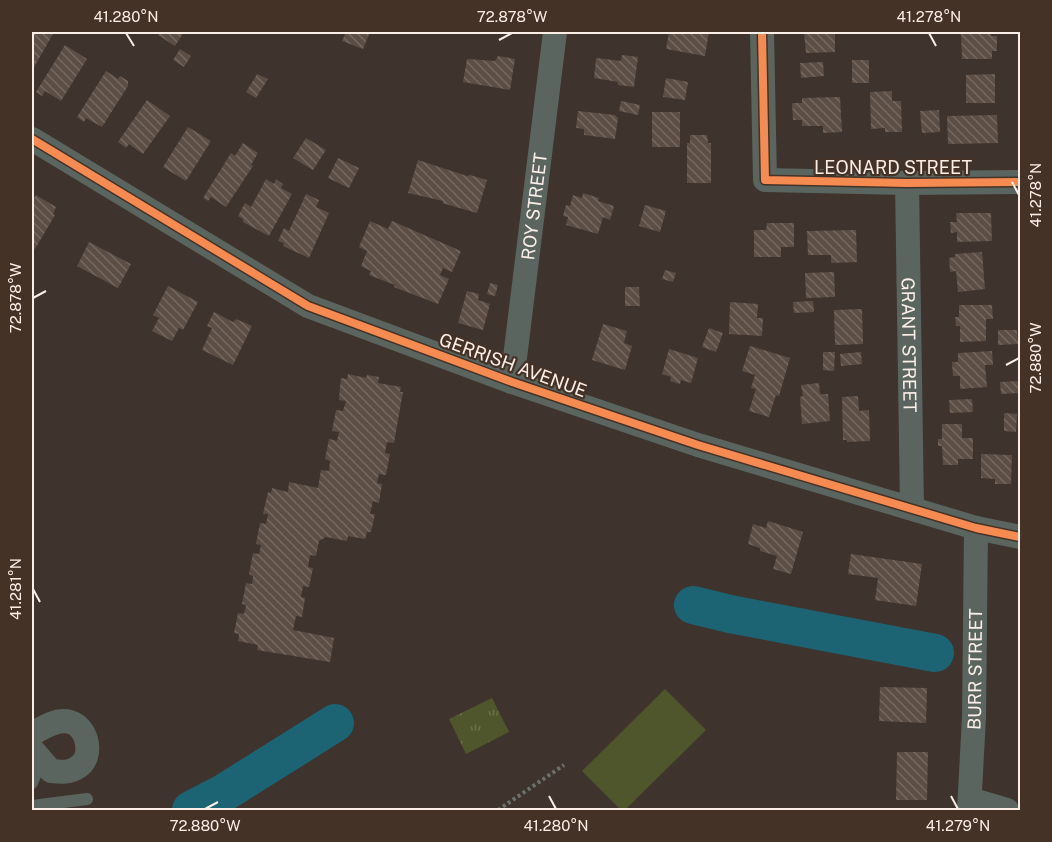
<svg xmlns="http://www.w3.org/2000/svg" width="1052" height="842" font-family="'Public Sans',sans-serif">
<defs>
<pattern id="grass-tufts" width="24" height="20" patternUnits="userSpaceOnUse" patternTransform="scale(1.5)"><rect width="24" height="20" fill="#50562b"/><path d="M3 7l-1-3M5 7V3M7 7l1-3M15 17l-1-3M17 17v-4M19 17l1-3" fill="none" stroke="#6a6f4a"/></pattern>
<pattern id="building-back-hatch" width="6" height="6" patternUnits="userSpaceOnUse" patternTransform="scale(1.5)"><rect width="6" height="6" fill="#5c4e45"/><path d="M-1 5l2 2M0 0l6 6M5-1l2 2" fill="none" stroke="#746860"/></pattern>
</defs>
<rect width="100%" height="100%" fill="#3e332d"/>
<path fill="url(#grass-tufts)" d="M492,698L509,732L466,754L449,719Z"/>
<path fill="#50562b" d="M665,689L706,730L625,810H621L582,771Z"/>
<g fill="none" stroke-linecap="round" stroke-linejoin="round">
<path stroke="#1c6473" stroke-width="38" d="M693,605L730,614L935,653
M191,810L222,794L335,723"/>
</g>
<path fill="url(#building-back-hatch)" d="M32,32L36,34L38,32H54L32,71Z
M160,32H184L175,46L158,35Z
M346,32H370L363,49L342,41Z
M669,32H709L705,56L666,49Z
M804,32H835V52L806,53Z
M961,32H991V36H997V51H992V59H962Z
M65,45L87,59L61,101L45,91L42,96L36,92Z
M180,49L191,56L184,67L173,60Z
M622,55L638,57L634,87L618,85V82L594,78L596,58L621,61Z
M498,56L515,59L510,90L463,82L467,59L495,61Z
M852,60H869V83H852Z
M823,62L824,76L801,78L800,63Z
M106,71L118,79L120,76L128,81V86L102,127L86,118L84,122L77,117Z
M257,74L268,79L256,98L246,92Z
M995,74V103H966V75Z
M666,78L688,82L685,100L663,97Z
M892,91V101H901L902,132H885V128L871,129L870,92Z
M840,97L842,132L823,133V126H802V120H793L792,103H802V98Z
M147,100L170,116L143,154L129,144L126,148L118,142Z
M621,101L640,105L638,115L619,111Z
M939,110L940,132L922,133L920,111Z
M578,111L615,115L618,118L615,139L584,135V129L576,128Z
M652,112H680V147H652Z
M997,115L998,143L948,144L947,116Z
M188,127L211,141L186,181L163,167Z
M690,135H707L708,143H711V183H687V143H690Z
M306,138L326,150L313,170L293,158Z
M243,143L258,153L251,165L253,166L226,207L211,197L208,201L203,198L231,153L235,156Z
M338,158L359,168L349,188L328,178Z
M418,160L467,176L470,175L487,180L477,213L442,203L443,201L408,193Z
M266,179L274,184L276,179L283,184L281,188L292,194L269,236L243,222V219L238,216L245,203L251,207Z
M583,193L599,198L598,201L614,206L610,220L603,217L598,234L566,225L568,217L563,216L566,205L570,206L573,195L582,198Z
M306,194L319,200L316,207L329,213L309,258L283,246L284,243L278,241L284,228L289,231Z
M36,195L56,207L53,214L55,215L35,249L32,247V201Z
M645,205L666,211L660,232L639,226Z
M956,213H991L992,241L957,242V232L951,233L950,222H957Z
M370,221L388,229L392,221L461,251L452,272L443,268L440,275L449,279L438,304L394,287L395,285L369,275L371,271L361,266L367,251L359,247Z
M767,223H794V247H781V257H754V230H766Z
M856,230L857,262L831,263V255H808L807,231Z
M89,242L131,264L118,288L77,266Z
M982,252L985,289L958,292L956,271L950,272L949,258L955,257V254Z
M665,270L676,273L673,282L662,279Z
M834,272L835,297L806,298L805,273Z
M490,283L498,285L495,296L487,294Z
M168,286L198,302L183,330L179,328L172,341L152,331L159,318L153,315Z
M625,287H639L640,306H625Z
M467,291L479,294L478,300L490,304L483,330L458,323Z
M813,301L814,312L794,313L793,302Z
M730,302L758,304L757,318H763L762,336L729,334Z
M959,305H992L993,319H986V341L960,342V326H956L955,317H959Z
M862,309L863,344L835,345L834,310Z
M214,312L233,322L236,319L252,326L233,365L202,350L212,328L207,326Z
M603,324L627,331L624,343L632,346L625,370L592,360Z
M709,328L723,333L716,352L702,347Z
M998,330H1017L1018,344L998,345Z
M750,346L790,358L779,396L776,395L769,417L749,411L756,389L751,388L755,375L742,371Z
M669,349L698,358L691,383L681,380L680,384L670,381L671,377L662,374Z
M992,351L993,365H985L987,387L960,389V376H953L952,362H958V353Z
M823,352H835L834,371L823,370Z
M861,352L862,364L841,366L840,354Z
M348,374L366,378L367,375L379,377L378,383L401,387L400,392H403L394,443L387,442L385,453L390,454L386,475L379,474L377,483L382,484L379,503L373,501L370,514H375L371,532H367L365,539L348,536L347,541L326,537L319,541L316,556L310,555L308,567L313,568L309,587L303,586L301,597L305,598L302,617L296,616L293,630L334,638L330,662L257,650L258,645L238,641L239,634L234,633L238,613L244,614L246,605L242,604L246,583L252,584L253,576L249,574L253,553L259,554L261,545L256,544L260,523L266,524L268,514H263L268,492L271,493L272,488L288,492L289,482L318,488L321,470L329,471L330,461L325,459L329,439L337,441L339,432L332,431L336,410L343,411L346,401L339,400L340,387L341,378L347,379Z
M1019,381L1020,393L1001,394L1000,382Z
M819,383L820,394H828L830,421L802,424L800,397L803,396L801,385Z
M858,396L859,411L869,410L870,441L847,442V440H843L842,397Z
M972,399L973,412L950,413L949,400Z
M1004,413L1017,414L1016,432L1004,431Z
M942,424H962V438H973V459H958V465H943L942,446H938V439H942Z
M981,454L1012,455L1011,484H995V479L981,478Z
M768,521L803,532L791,574L773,569L777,556L760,551V548L748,544L753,524L766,528Z
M851,554L922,564L916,606L875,600L878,578L848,574Z
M880,687L927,688L926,723L879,721Z
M897,752H928L927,800H896Z"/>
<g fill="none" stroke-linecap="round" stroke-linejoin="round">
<path stroke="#6b716c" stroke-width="4" stroke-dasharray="3 3" stroke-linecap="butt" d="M498,810L564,765"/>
<path stroke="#5a655f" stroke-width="12" d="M32,783L41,761
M32,806L87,799"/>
<g stroke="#5a655f" stroke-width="24">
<path d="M762,32L765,180L907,183L1020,182"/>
<path d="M32,139L308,306L512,382L698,445L976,528L1020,537"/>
<path id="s1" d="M907,183L912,507"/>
<path id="s2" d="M512,382L555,32"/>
<path d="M32,734C42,728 57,718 70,722C88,727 94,757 78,767C70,773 61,772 51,771L32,749"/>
<path d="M970,799L1007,810"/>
<path id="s3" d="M969,810L974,717L976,528"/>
</g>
<defs>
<path id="cycleway" d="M762,32L765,180L907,183L1020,182
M32,139L308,306L512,382L698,445L976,528L1020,537"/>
</defs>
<use href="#cycleway" stroke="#443227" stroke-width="11"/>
<use href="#cycleway" stroke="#f68b52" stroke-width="8"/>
</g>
<path fill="none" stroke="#faeee7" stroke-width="2" d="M126,33L134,46M929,33L936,46M499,40L512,33M1012,182L1019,195M33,298L46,291M1006,365L1019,358M33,589L40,602M549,796L556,809M951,796L958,809M205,809L218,802"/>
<g text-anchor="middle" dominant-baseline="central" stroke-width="4.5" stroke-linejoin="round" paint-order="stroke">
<g font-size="18" fill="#faeee7" stroke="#443227">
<text x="893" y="167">LEONARD STREET</text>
<text stroke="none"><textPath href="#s2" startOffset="177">ROY STREET</textPath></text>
<text stroke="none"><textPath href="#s1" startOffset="162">GRANT STREET</textPath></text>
<text transform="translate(513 365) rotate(20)">GERRISH AVENUE</text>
<text stroke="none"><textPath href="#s3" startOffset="141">BURR STREET</textPath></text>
</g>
</g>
<rect width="1052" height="842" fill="none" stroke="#443227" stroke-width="66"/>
<rect x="33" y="33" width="986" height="776" fill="none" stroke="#faeee7" stroke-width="2"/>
<g font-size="15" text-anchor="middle" fill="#faeee7">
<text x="126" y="22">41.280°N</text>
<text x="512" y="22">72.878°W</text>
<text x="929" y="22">41.278°N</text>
<text transform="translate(1036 195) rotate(-90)" y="5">41.278°N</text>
<text transform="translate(16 298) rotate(-90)" y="5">72.878°W</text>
<text transform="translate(1036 358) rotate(-90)" y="5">72.880°W</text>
<text transform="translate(16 589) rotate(-90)" y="5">41.281°N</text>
<text x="205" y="831">72.880°W</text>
<text x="556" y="831">41.280°N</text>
<text x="958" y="831">41.279°N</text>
</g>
</svg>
